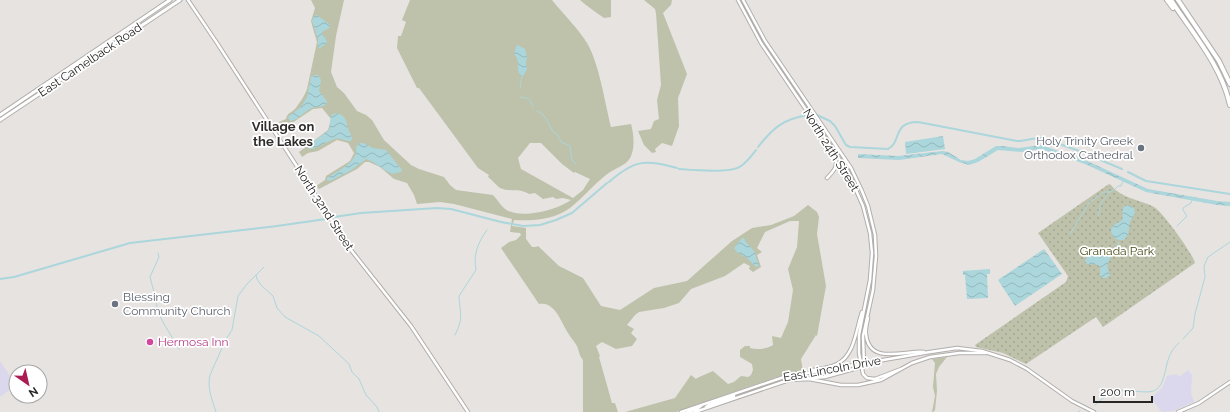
<svg xmlns="http://www.w3.org/2000/svg" width="1230" height="412" font-family="Raleway,sans-serif">
<defs>
<pattern id="park-dots" width="8" height="8" patternUnits="userSpaceOnUse"><rect width="8" height="8" fill="#bec2aa"/><path d="M2 2h.1M6 6h.1" fill="none" stroke="#a3a792" stroke-width="1.8" stroke-linecap="round"/></pattern>
<pattern id="water-waves" width="16" height="10" patternUnits="userSpaceOnUse"><rect width="16" height="10" fill="#abd6db"/><path d="M0 5q4-4 8 0t8 0" fill="none" stroke="#93b8bc"/></pattern>
</defs>
<rect width="100%" height="100%" fill="#e7e3e1"/>
<path fill="#dbd7ed" d="M0,361L16,385L0,397Z
M1188,370L1192,375L1191,393L1194,402L1173,411L1162,412L1151,398L1162,388L1167,376L1177,374L1179,377Z"/>
<path fill="#bec2aa" fill-rule="evenodd" d="M311,0H344L336,36L331,72L337,87L344,93L357,111L366,115L372,120L384,140L411,165L419,169L444,177L450,185L456,190L493,195C498,200 500,205 505,209C520,220 557,210 571,200L563,198L556,199L553,197L543,199L535,193L529,194C517,187 511,193 500,188C498,187 492,180 488,177L489,175L478,168L419,88H417L397,48L398,36H401L406,22L402,20L410,0H552C563,14 578,28 587,43C599,63 605,103 611,127L631,124C634,135 636,153 627,162C621,167 612,170 606,175C593,185 583,198 570,208C554,220 532,221 514,220L512,226L526,228V239L532,247H536L538,246L559,266L583,278L601,306L620,310L654,288L687,281L732,241L752,228L771,225L794,216L808,205L817,212L819,217L817,234L826,286L817,336L816,335L801,359L803,371L777,377L676,412H625L675,398L691,375L696,379L697,378L713,371L728,384L734,382L741,376L748,377L751,375L753,370L752,364L740,357V350L745,346H750V348C759,350 766,349 773,345L772,336L781,338L788,322L793,290L788,269L797,247L799,221H790L765,232L757,248L762,252L757,255L761,267L753,272L749,269L750,266L744,263L725,276L691,289L679,303L664,308L639,312L635,315L627,325L634,329L631,333L637,339L632,346L616,349L602,342L596,346L600,356L599,357L612,403H615L618,412H583V360C579,355 579,351 577,346C574,341 571,338 568,333C561,322 555,301 539,304L501,248L509,242L516,240L521,235L520,233L510,232L512,219L454,204L440,202L417,204L414,195L407,183L394,179L380,167L369,162H365L357,169L319,189L316,186L325,180L326,176L350,161L354,153L348,143L337,140L318,151L308,153L302,157L299,152L328,130L331,119L322,108L313,109L292,123L288,124L282,127L279,122L286,119C287,113 291,113 295,109C299,104 305,95 307,89L317,42L312,25L311,21L315,8ZM530,143H541L562,164L574,173L575,172L590,179L583,190L573,198L521,169L518,158Z
M580,0H611V17L604,18C596,12 588,7 580,0Z
M644,0H672L671,5L663,13L687,74L678,98L679,126L672,146L662,143L655,149L656,152L652,153L644,145L638,131L651,129L654,121L659,119L657,100L661,85L656,13L655,9Z
M947,357L939,367L936,374L937,391L935,410L933,412H932L935,396L933,387L935,363L932,359Z"/>
<path fill="url(#park-dots)" d="M1109,184L1111,185C1122,199 1139,199 1154,207C1162,211 1193,254 1195,263L1103,327L1096,317L1026,364L1003,353L976,347L975,345L1066,282L1068,276L1038,233Z"/>
<path fill="url(#water-waves)" d="M317,15L330,25L329,28L322,32C321,36 327,38 327,43L320,48L318,47V39L312,21L314,16Z
M518,45L525,49L527,57L526,62L527,69L523,76L520,75C515,66 522,63 514,54L516,47Z
M315,75H318L321,80L319,91L327,101V103C323,108 318,106 312,108C304,111 299,120 290,121L288,117L301,107L307,97L311,77Z
M337,113C346,116 346,120 348,128C349,132 351,134 352,138L351,141C346,142 341,137 335,139C326,141 318,149 309,149L308,146L329,130L331,115Z
M943,136L945,149L906,154L905,142Z
M360,143H363L373,148L386,150L402,170L401,172L391,174L373,162L366,159L350,171L330,181L327,180V178C338,171 359,162 356,147Z
M1041,145L1085,160L1148,189L1217,201L1230,202V206L1217,205L1146,192L1085,164L1041,149L1022,152L998,150L978,162L969,165L959,162L942,154L899,160L858,158V154L898,156L943,151L948,152L961,160L968,161L975,159L996,146H1002L1019,148Z
M1128,205L1134,208L1135,213L1130,222L1128,235L1124,240C1116,241 1111,237 1111,229L1114,225L1122,220C1124,213 1119,208 1128,205Z
M742,238H744L745,241L754,251L759,265L757,267L754,265L747,258L737,252L734,248Z
M1044,249L1062,274L1015,306L998,280Z
M1095,252H1107L1111,256L1107,266L1110,275L1106,278H1102L1100,276V268L1098,265L1094,264L1088,265L1085,261L1087,257Z
M990,269V274H987L988,298L967,299L965,275H963V271Z"/>
<g fill="none" stroke-linecap="round" stroke-linejoin="round">
<path stroke="#abd6db" stroke-width="1" d="M520,88L522,76
M520,97C531,99 529,98 533,107
M537,111L541,113L545,117L553,132L557,134L561,142L570,146L572,160L576,164
M1098,216L1101,203L1110,192
M1177,226L1187,216L1183,210V208L1191,203L1192,200
M1070,234L1089,203L1104,192H1109L1114,190L1118,186H1121L1123,181
M1109,253L1118,245L1119,242
M256,275L257,279L261,285L273,296L277,308L285,317L319,336L349,364L352,372L359,379L366,395L377,407L379,412
M154,292L150,277L159,257L158,253
M155,297L158,312L164,324L179,349
M455,335C464,317 460,315 459,296L476,270C473,255 478,242 487,230
M1183,339L1193,328L1195,314L1205,277L1204,266L1208,257L1230,242
M1095,405C1101,400 1108,394 1115,391C1127,388 1150,396 1157,389C1169,378 1162,357 1179,343
M216,412C212,399 207,389 210,375L226,339L232,330L238,296L247,284L264,267
M1078,412L1080,411"/>
<path stroke="#abd6db" stroke-width="2" d="M817,115L830,121L835,126L846,145L850,147L888,149C902,142 892,122 918,122L1017,141C1026,141 1034,137 1043,138L1079,151L1122,169
M758,147C773,128 783,119 808,115
M679,169C692,170 731,174 741,166C747,162 752,155 756,150
M1128,172L1146,181L1230,194
M609,182C634,160 645,159 677,168
M334,217L361,213L437,208L451,209L501,222L523,226L540,225L556,220L572,213L607,183
M0,279L14,277L130,243L277,226L326,219"/>
<defs>
<path id="secondary" d="M188,0L217,43L351,250L411,326L468,412
M738,0L761,43L848,172L863,206L870,233L872,253L870,280L859,335V353L863,374L867,378L875,379L901,369
M743,0L765,41L851,168L862,191L868,206L875,235L876,256L873,290L863,336L864,365L861,367L825,377L803,379
M827,178C836,169 837,167 836,154
M868,318C867,323 865,329 866,334C869,366 905,350 924,352
M812,370C820,369 829,368 837,364C855,355 856,329 862,312
M706,407L709,405L734,396
M681,412L784,377L930,352L957,348L982,351L1010,360L1027,369L1072,401L1094,412
M688,412L697,409L702,405
M695,412L789,380L809,379L841,385H858L881,380L912,363L930,357L959,353H986
M1178,412L1199,403L1230,382"/>
<path id="primary" d="M0,115L170,0
M0,120L180,0"/>
<path id="motorway" d="M1167,0L1173,8
M1171,0C1193,34 1221,65 1230,105
M1178,0L1219,61L1230,84"/>
</defs>
<use href="#secondary" stroke="#b2aeac" stroke-width="4.5"/>
<use href="#primary" stroke="#b2aeac" stroke-width="5"/>
<use href="#motorway" stroke="#b2aeac" stroke-width="6"/>
<use href="#secondary" stroke="#fff" stroke-width="2.5"/>
<use href="#primary" stroke="#fff" stroke-width="3"/>
<use href="#motorway" stroke="#fff" stroke-width="4"/>
</g>
<g fill="#6b7280" stroke="#fff" stroke-width="1.5">
<circle cx="1141" cy="148" r="4"/>
<circle cx="115" cy="304" r="4"/>
</g>
<circle fill="#d1479c" stroke="#fff" stroke-width="1.5" cx="150" cy="342" r="4"/>
<g text-anchor="middle" dominant-baseline="central" stroke-width="3.5" stroke-linejoin="round" paint-order="stroke">
<g font-size="12" fill="#262524" stroke="#fff">
<text transform="translate(90 60) rotate(-34)">East Camelback Road</text>
<text transform="translate(831 150) rotate(58)">North 24th Street</text>
<text transform="translate(324 208) rotate(57)">North 32nd Street</text>
<text transform="translate(832 369) rotate(-10)">East Lincoln Drive</text>
</g>
<g font-size="12" fill="#5b616d" stroke="#fff" text-anchor="end">
<text x="1133" y="141">Holy Trinity Greek<tspan x="1133" dy="14">Orthodox Cathedral</tspan></text>
<text x="123" y="297" text-anchor="start">Blessing<tspan x="123" dy="14">Community Church</tspan></text>
</g>
<g font-size="12" fill="#464c16" stroke="#fff">
<text x="1117" y="251">Granada Park</text>
</g>
<g font-size="12" fill="#b23c85" stroke="#fff" text-anchor="start">
<text x="158" y="342">Hermosa Inn</text>
</g>
<g font-size="13" font-weight="bold" fill="#2f2d2b" stroke="#fff">
<text x="283" y="126">Village on<tspan x="283" dy="15">the Lakes</tspan></text>
</g>
</g>
<g transform="translate(28 384) rotate(146)"><circle r="19" fill="#ffffff" stroke="#a8a8a7"/>
<path d="M0-3L7 15L0 10L-7 15Z" fill="#ab1b54"/>
<text y="-6" font-size="11" font-weight="bold" text-anchor="middle" fill="#262524">N</text>
</g>
<path d="M1094 396v6h58v-6" fill="none" stroke="#262524" stroke-width="2"/>
<text x="1100" y="396" font-size="12" fill="#262524" stroke="#ffffff" stroke-width="3" paint-order="stroke">200 m</text>
</svg>
